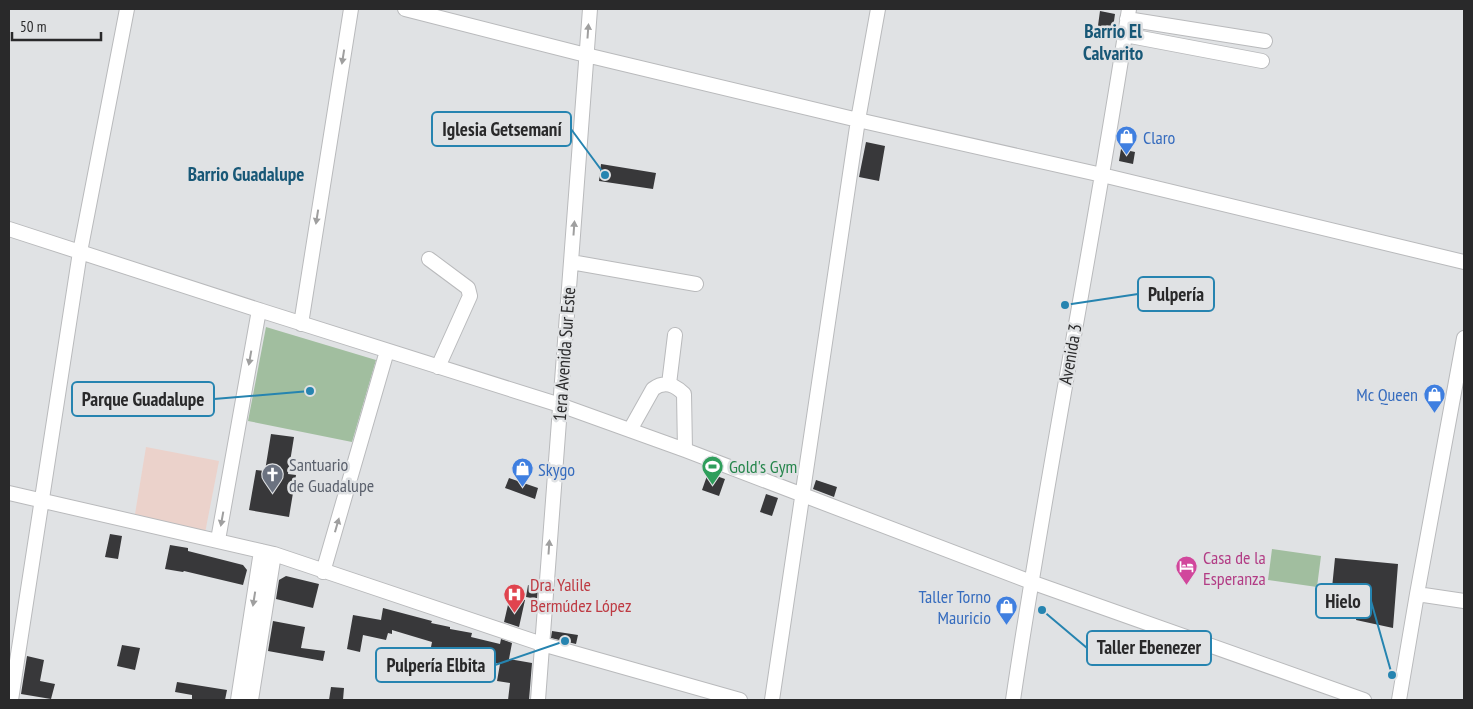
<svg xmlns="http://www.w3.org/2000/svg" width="1473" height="709" font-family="'PT Sans Narrow',sans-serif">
<rect width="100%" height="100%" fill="#e0e2e4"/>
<path fill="#ebd2cb" d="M146,447L219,461L205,533L135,514Z"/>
<path fill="#a1be9f" d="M266,327L376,360L352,442L248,421Z
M1272,549L1321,556L1317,587L1268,580Z"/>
<path fill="#38383a" d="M1100,11L1115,14L1112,35L1097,33Z
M866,142L885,146L879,181L859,177Z
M1121,149L1135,152L1133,164L1119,161Z
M601,164L656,173L653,189L599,181Z
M271,434L294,437L288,474L296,475L289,517L249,510L256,470L265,471Z
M708,473L725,479L719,496L702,490Z
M509,478L538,488L535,499L505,488Z
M816,480L837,487L834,497L813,489Z
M766,494L778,498L772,516L760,512Z
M110,534L122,536L118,559L105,557Z
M170,545L188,548V551L243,565L247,570L243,585L184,571L183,572L165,569Z
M1335,558L1398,564L1393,628L1356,620L1360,592L1332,588Z
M286,576L319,584L313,608L276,599L279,580Z
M528,585L538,587L537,599L526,597Z
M510,596L525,600L519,627L504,622Z
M383,608L432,621L431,623L450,627V629L472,633L471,637L500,644L501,639L512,643L509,659L532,663L529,700H508L510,683L497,681L500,664L478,659L476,671L467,669L468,662L453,659L454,652L431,647L432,642L392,630V634L388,633L386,640L363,635L360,652L347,649L353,615L381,620Z
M273,621L305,627L301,648L325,651L323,661L268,651Z
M552,631L578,635L576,644L551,638Z
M122,645L140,648L135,670L117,666Z
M27,656L44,660L40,681L55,684L51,699L21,694Z
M177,682L227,690L225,700H192V695L175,692Z
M331,687L344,688L343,700H329Z"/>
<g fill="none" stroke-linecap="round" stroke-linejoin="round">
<defs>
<path id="minor" d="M405,9L586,55L858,120L1102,175L1464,262
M1127,19L1265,41
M1125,35L1262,61
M9,229L259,310L560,405L685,450L1031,582L1364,700
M429,259L468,288L470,296L438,367
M571,262L696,284
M301,324L351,9
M669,384L675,335
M630,430L653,389C665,380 675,385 684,394L685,450
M9,493L274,554L542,644L740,700
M218,540L259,310
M323,572L387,351
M1417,594L1464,601
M11,700L80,252L127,9
M238,700L261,551
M251,700L274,554
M538,700L590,9
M772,700L858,120L878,9
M1013,700C1047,469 1094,240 1129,9
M1399,700L1417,594L1464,338"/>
</defs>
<use href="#minor" stroke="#b9babc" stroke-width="16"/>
<use href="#minor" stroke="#fff" stroke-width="14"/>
</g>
<defs><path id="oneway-solid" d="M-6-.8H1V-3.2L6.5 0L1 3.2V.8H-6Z" transform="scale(1.25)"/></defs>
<g fill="#9f9f9f">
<use href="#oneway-solid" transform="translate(588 31) rotate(-86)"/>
<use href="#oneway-solid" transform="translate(343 57) rotate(99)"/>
<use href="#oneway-solid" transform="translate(317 217) rotate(99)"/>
<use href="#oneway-solid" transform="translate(574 228) rotate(-86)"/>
<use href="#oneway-solid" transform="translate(250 358) rotate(100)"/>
<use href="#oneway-solid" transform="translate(222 519) rotate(100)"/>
<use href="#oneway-solid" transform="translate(337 525) rotate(-74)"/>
<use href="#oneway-solid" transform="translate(549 547) rotate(-86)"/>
<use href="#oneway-solid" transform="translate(254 599) rotate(99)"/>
</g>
<defs>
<symbol id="shop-pin" viewBox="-11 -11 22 30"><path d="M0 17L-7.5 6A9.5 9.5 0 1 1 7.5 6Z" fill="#3f7fe0" stroke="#e0e2e4"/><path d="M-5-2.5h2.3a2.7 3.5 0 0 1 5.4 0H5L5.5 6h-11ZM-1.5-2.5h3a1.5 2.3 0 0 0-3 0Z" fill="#fff"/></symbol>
<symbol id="stadium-pin" viewBox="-11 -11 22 30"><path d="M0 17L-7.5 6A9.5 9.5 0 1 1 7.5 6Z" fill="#2e9e5b" stroke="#e0e2e4"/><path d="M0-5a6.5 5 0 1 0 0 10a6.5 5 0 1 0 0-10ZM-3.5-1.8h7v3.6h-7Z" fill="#fff"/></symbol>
<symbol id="church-pin" viewBox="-11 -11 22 30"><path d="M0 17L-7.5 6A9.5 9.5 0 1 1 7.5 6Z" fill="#6b7280" stroke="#e0e2e4"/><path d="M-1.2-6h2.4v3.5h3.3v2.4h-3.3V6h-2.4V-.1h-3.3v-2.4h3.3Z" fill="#fff"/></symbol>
<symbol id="hotel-pin" viewBox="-11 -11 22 30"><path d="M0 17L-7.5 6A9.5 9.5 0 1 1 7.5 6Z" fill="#d1479c" stroke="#e0e2e4"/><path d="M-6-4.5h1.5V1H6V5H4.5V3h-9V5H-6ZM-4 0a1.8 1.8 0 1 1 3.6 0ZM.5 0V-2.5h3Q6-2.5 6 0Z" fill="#fff"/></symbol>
<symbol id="hospital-pin" viewBox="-11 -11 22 30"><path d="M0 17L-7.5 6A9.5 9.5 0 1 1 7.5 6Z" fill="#e0444e" stroke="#e0e2e4"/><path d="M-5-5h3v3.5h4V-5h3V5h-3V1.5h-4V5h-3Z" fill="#fff"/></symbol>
</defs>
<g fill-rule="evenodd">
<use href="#shop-pin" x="1114" y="124" width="25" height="34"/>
<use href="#shop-pin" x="1422" y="382" width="25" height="34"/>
<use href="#stadium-pin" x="700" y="454" width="25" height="34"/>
<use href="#shop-pin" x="510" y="456" width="25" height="34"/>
<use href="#church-pin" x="260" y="462" width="25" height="34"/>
<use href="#hotel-pin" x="1174" y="554" width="25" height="34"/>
<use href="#hospital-pin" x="502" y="582" width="25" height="34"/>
<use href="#shop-pin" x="994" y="594" width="25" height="34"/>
</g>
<g text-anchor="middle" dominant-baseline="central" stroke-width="5" stroke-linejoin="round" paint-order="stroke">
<g font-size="18" fill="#366cbe" stroke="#e0e2e4" text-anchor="start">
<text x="1143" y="137">Claro</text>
<text x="1418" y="394" text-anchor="end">Mc Queen</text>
<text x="538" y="469">Skygo</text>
<text x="991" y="596" text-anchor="end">Taller Torno<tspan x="991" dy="21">Mauricio</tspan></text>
</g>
<g font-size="18" fill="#29292a" stroke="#e0e2e4">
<text transform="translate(564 354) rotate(-86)">1era Avenida Sur Este</text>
<text transform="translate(1070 354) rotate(-80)">Avenida 3</text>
</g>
<g font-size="18" fill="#5b616d" stroke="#e0e2e4" text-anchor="start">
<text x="289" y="464">Santuario<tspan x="289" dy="21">de Guadalupe</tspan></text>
</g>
<g font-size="18" fill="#27864d" stroke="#e0e2e4" text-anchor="start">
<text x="729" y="466">Gold's Gym</text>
</g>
<g font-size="18" fill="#b23c85" stroke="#e0e2e4" text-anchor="start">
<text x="1203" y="557">Casa de la<tspan x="1203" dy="21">Esperanza</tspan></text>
</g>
<g font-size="18" fill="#be3a42" stroke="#e0e2e4" text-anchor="start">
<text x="530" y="584">Dra. Yalile<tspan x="530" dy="21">Bermúdez López</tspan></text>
</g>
<g font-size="19" font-weight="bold" fill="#185877" stroke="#e0e2e4">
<text x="1113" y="31">Barrio El<tspan x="1113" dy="22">Calvarito</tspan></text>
<text x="246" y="174">Barrio Guadalupe</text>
</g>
</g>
<path fill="none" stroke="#2684b0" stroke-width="2" d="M605 175L571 129M1065 305L1138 294M310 391L214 399M1392 675L1371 601M1042 610L1087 648M565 641L495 665"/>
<g fill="#2684b0" stroke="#e0e2e4" stroke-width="2">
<circle cx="605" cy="175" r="5"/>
<circle cx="1065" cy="305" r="5"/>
<circle cx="310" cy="391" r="5"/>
<circle cx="1392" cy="675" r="5"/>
<circle cx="1042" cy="610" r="5"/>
<circle cx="565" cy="641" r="5"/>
</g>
<g fill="#e0e2e4" stroke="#2684b0" stroke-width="2">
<rect x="432" y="112" width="139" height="34" rx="5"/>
<rect x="1138" y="277" width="76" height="34" rx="5"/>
<rect x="72" y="382" width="142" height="34" rx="5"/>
<rect x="1316" y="584" width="55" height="34" rx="5"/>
<rect x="1087" y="631" width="124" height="34" rx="5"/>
<rect x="376" y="648" width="119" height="34" rx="5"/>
</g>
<g font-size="19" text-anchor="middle" font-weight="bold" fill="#29292a">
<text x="502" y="136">Iglesia Getsemaní</text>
<text x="1176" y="301">Pulpería</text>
<text x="143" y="406">Parque Guadalupe</text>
<text x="1343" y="608">Hielo</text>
<text x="1149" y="654">Taller Ebenezer</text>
<text x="436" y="672">Pulpería Elbita</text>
</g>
<rect width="1473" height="709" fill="none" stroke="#29292a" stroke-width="20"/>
<path d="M12 32v8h89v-8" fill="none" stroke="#29292a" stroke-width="2.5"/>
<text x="20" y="32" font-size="15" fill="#29292a" stroke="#e0e2e4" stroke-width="4" paint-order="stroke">50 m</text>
</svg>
